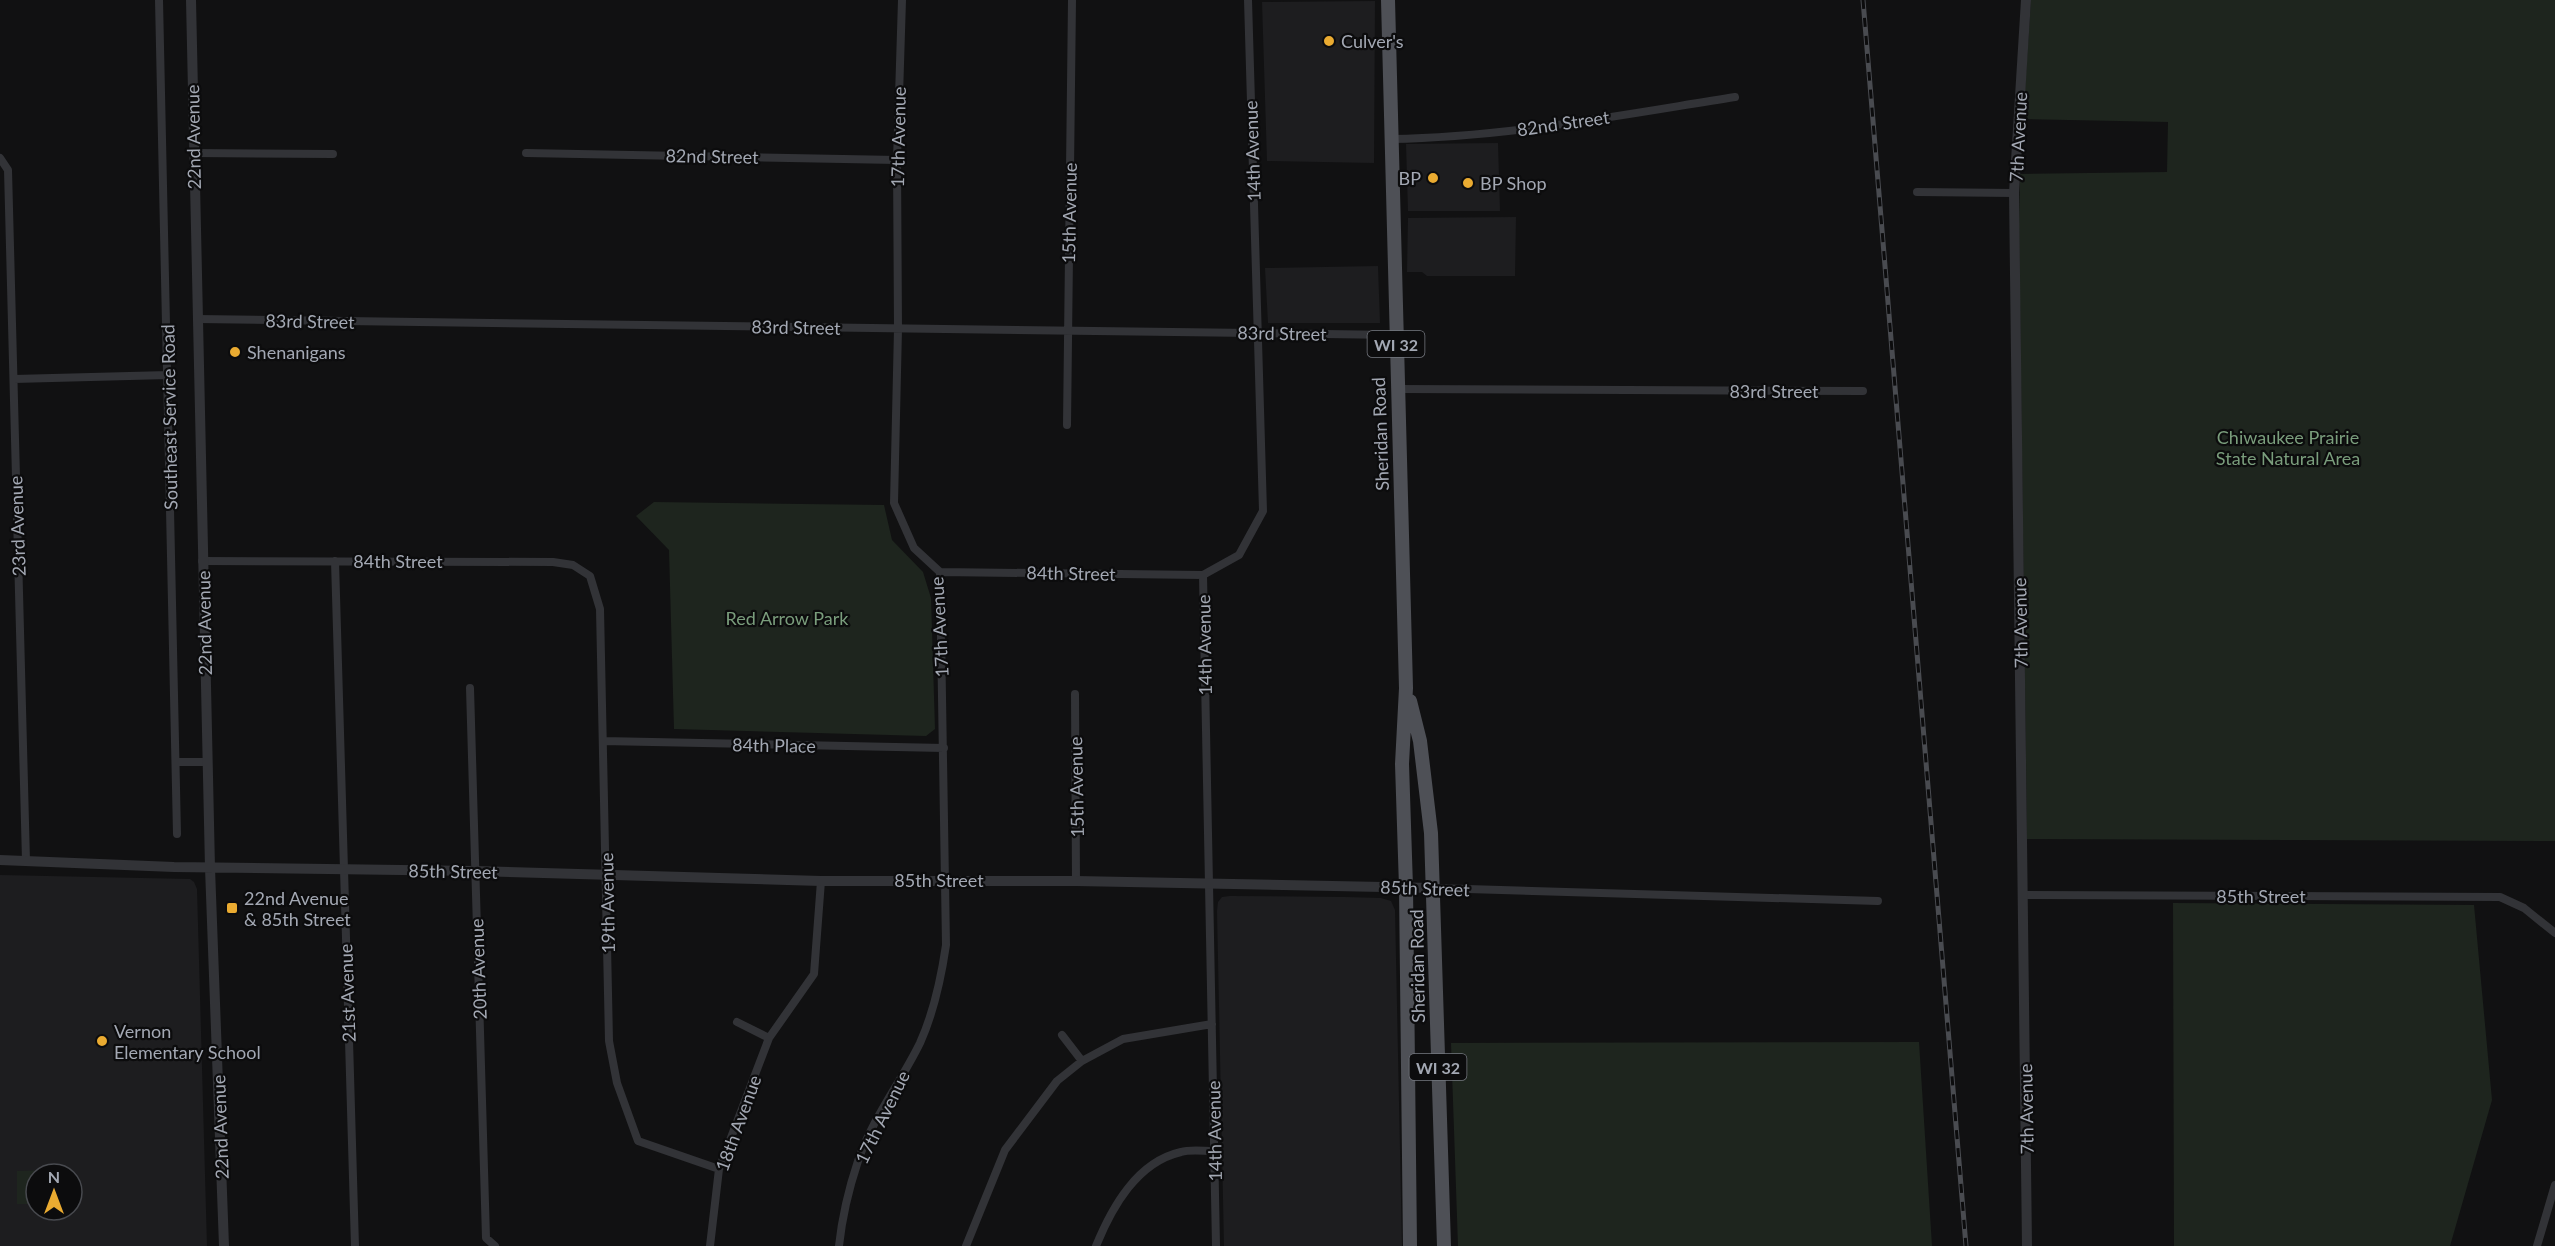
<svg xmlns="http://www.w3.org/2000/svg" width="2555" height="1246" font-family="Lato,sans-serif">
<rect width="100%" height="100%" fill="#111112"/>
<path fill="#1d1d1f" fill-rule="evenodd" d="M1375,1L1374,163L1267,161L1262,2Z
M1498,143L1500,211H1408L1406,144Z
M1516,217L1515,276H1427L1422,272H1407L1408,218Z
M1378,266L1380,323H1268L1265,268Z
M0,875L190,879L194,882L197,889L207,1246H0ZM36,1174H72V1210H36Z
M1230,896L1345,897L1381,898L1391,901L1395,910L1402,1246H1224L1217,911L1218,902L1222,897Z"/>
<path fill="#1e251e" d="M2031,0H2555V841L2027,839L2019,225L2020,174L2167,172L2168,122L2023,119Z
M654,502L884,505L892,540L923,572L931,598L935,729L926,736L674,729L669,550L636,516Z
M2173,903L2474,905L2492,1100L2450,1246H2174Z
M1919,1042L1932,1246H1458L1451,1043Z
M54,1170V1174H36V1204H17V1171Z"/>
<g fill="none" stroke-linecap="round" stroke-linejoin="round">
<path stroke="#323337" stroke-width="8" d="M159,0L177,834
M1391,139C1507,137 1621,115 1735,97
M194,153L333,154
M526,153L897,160
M0,158L8,170L26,861
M1917,192L2014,193
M197,319L1396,335
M14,379L168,375
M1397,389L1863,391
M1067,425L1072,0
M202,561L553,562L573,565L590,576L600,609L609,1041L617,1083L638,1141L719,1169
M335,561L355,1246
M940,572L1203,575L1239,555L1263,511L1248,0
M1203,575L1216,1246
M470,688L486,1238L495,1246
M1075,694L1076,881
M603,741L944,748
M176,762H207
M1434,888L1878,901
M2023,895L2500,897L2524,908L2555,933
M737,1022L769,1038
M1062,1035L1082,1061
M710,1246L719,1169L769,1038L814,974L821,881
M839,1246C842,1218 849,1188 858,1161C872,1119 901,1082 920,1043C934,1012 941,979 946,945L940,572L914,548L894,503L898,329L897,160L902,0
M966,1246L1005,1150L1057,1081L1082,1061L1123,1039L1212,1024
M1096,1246C1112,1207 1137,1162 1181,1152C1190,1149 1203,1151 1214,1151
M2537,1246L2555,1185"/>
<path stroke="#323337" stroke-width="10" d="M191,0L210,868L224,1246
M2026,0L2014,193L2027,1246
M0,860L174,867L475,871L821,881H1076L1434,888"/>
<path stroke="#4e5056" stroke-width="14" d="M1388,0L1406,688L1402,764L1406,887L1410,1246
M1410,701L1420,741L1431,833L1444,1246"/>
<defs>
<path id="rail" d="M1863,0L1966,1246"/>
</defs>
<use href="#rail" stroke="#494b50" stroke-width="5"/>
<use href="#rail" stroke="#0c0c0d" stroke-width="3" stroke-dasharray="9" stroke-linecap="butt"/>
</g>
<g fill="#eaab31" stroke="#0c0c0d" stroke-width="2">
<circle cx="1329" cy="41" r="6"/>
<circle cx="1433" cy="178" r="6"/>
<circle cx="1468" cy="183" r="6"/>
<circle cx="235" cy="352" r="6"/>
<rect x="226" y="902" width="12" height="12" rx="3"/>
<circle cx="102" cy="1041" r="6"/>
</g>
<g text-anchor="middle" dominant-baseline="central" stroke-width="4.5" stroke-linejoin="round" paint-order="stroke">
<g fill="#0c0c0d" stroke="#767981" stroke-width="1.5">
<rect x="1367.5" y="331" width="57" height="26" rx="4.5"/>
<rect x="1409.5" y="1054" width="57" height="26" rx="4.5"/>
</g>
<g font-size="16" font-weight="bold" fill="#a3a8b3">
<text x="1396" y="344">WI 32</text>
<text x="1438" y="1067">WI 32</text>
</g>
<g font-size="18" fill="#a3a8b3" stroke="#0c0c0d" text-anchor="start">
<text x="1341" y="41">Culver's</text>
<text x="1421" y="178" text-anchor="end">BP</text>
<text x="1480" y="183">BP Shop</text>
<text x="247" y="352">Shenanigans</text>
<text x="244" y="898">22nd Avenue<tspan x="244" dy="21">&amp; 85th Street</tspan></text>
<text x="114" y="1031">Vernon<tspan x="114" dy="21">Elementary School</tspan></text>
</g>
<g font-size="18" fill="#a3a8b3" stroke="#0c0c0d">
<text transform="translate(1563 123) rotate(-8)">82nd Street</text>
<text transform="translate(193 137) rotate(-91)">22nd Avenue</text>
<text transform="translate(898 137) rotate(-89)">17th Avenue</text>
<text transform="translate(2018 137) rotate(-87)">7th Avenue</text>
<text transform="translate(1252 151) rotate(-92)">14th Avenue</text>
<text transform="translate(712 156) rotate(1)">82nd Street</text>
<text transform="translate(1069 213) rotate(-89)">15th Avenue</text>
<text transform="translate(310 321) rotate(1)">83rd Street</text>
<text transform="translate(796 327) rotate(1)">83rd Street</text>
<text transform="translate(1282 333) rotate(1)">83rd Street</text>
<text x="1774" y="391">83rd Street</text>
<text transform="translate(169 417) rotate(-91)">Southeast Service Road</text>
<text transform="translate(1380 434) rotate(-92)">Sheridan Road</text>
<text transform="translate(17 526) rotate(-92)">23rd Avenue</text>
<text x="398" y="561">84th Street</text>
<text transform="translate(1071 573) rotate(1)">84th Street</text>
<text transform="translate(204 623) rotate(-91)">22nd Avenue</text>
<text transform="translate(2020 623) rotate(-91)">7th Avenue</text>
<text transform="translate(939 627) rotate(-93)">17th Avenue</text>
<text transform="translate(1204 645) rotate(-91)">14th Avenue</text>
<text transform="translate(774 745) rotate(1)">84th Place</text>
<text transform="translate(1076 787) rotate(-91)">15th Avenue</text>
<text transform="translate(453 871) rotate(1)">85th Street</text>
<text x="939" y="880">85th Street</text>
<text transform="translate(1425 888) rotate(2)">85th Street</text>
<text x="2261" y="896">85th Street</text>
<text transform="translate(607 903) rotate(-91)">19th Avenue</text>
<text transform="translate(1417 966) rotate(-91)">Sheridan Road</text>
<text transform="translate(478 969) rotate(-92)">20th Avenue</text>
<text transform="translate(347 993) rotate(-92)">21st Avenue</text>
<text transform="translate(2026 1109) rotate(-91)">7th Avenue</text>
<text transform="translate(882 1117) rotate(-64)">17th Avenue</text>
<text transform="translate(738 1123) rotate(-70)">18th Avenue</text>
<text transform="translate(220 1127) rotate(-92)">22nd Avenue</text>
<text transform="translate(1214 1131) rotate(-91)">14th Avenue</text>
</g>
<g font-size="18" fill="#7a9d7c" stroke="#0c0c0d">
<text x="2288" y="437">Chiwaukee Prairie<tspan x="2288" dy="21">State Natural Area</tspan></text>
<text x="787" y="618">Red Arrow Park</text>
</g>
</g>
<g transform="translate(54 1192)"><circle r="28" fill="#0c0c0d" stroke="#484a4f" stroke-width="1.5"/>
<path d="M0-4.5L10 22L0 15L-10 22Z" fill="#eaab31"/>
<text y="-9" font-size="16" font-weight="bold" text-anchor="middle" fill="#a3a8b3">N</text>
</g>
</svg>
